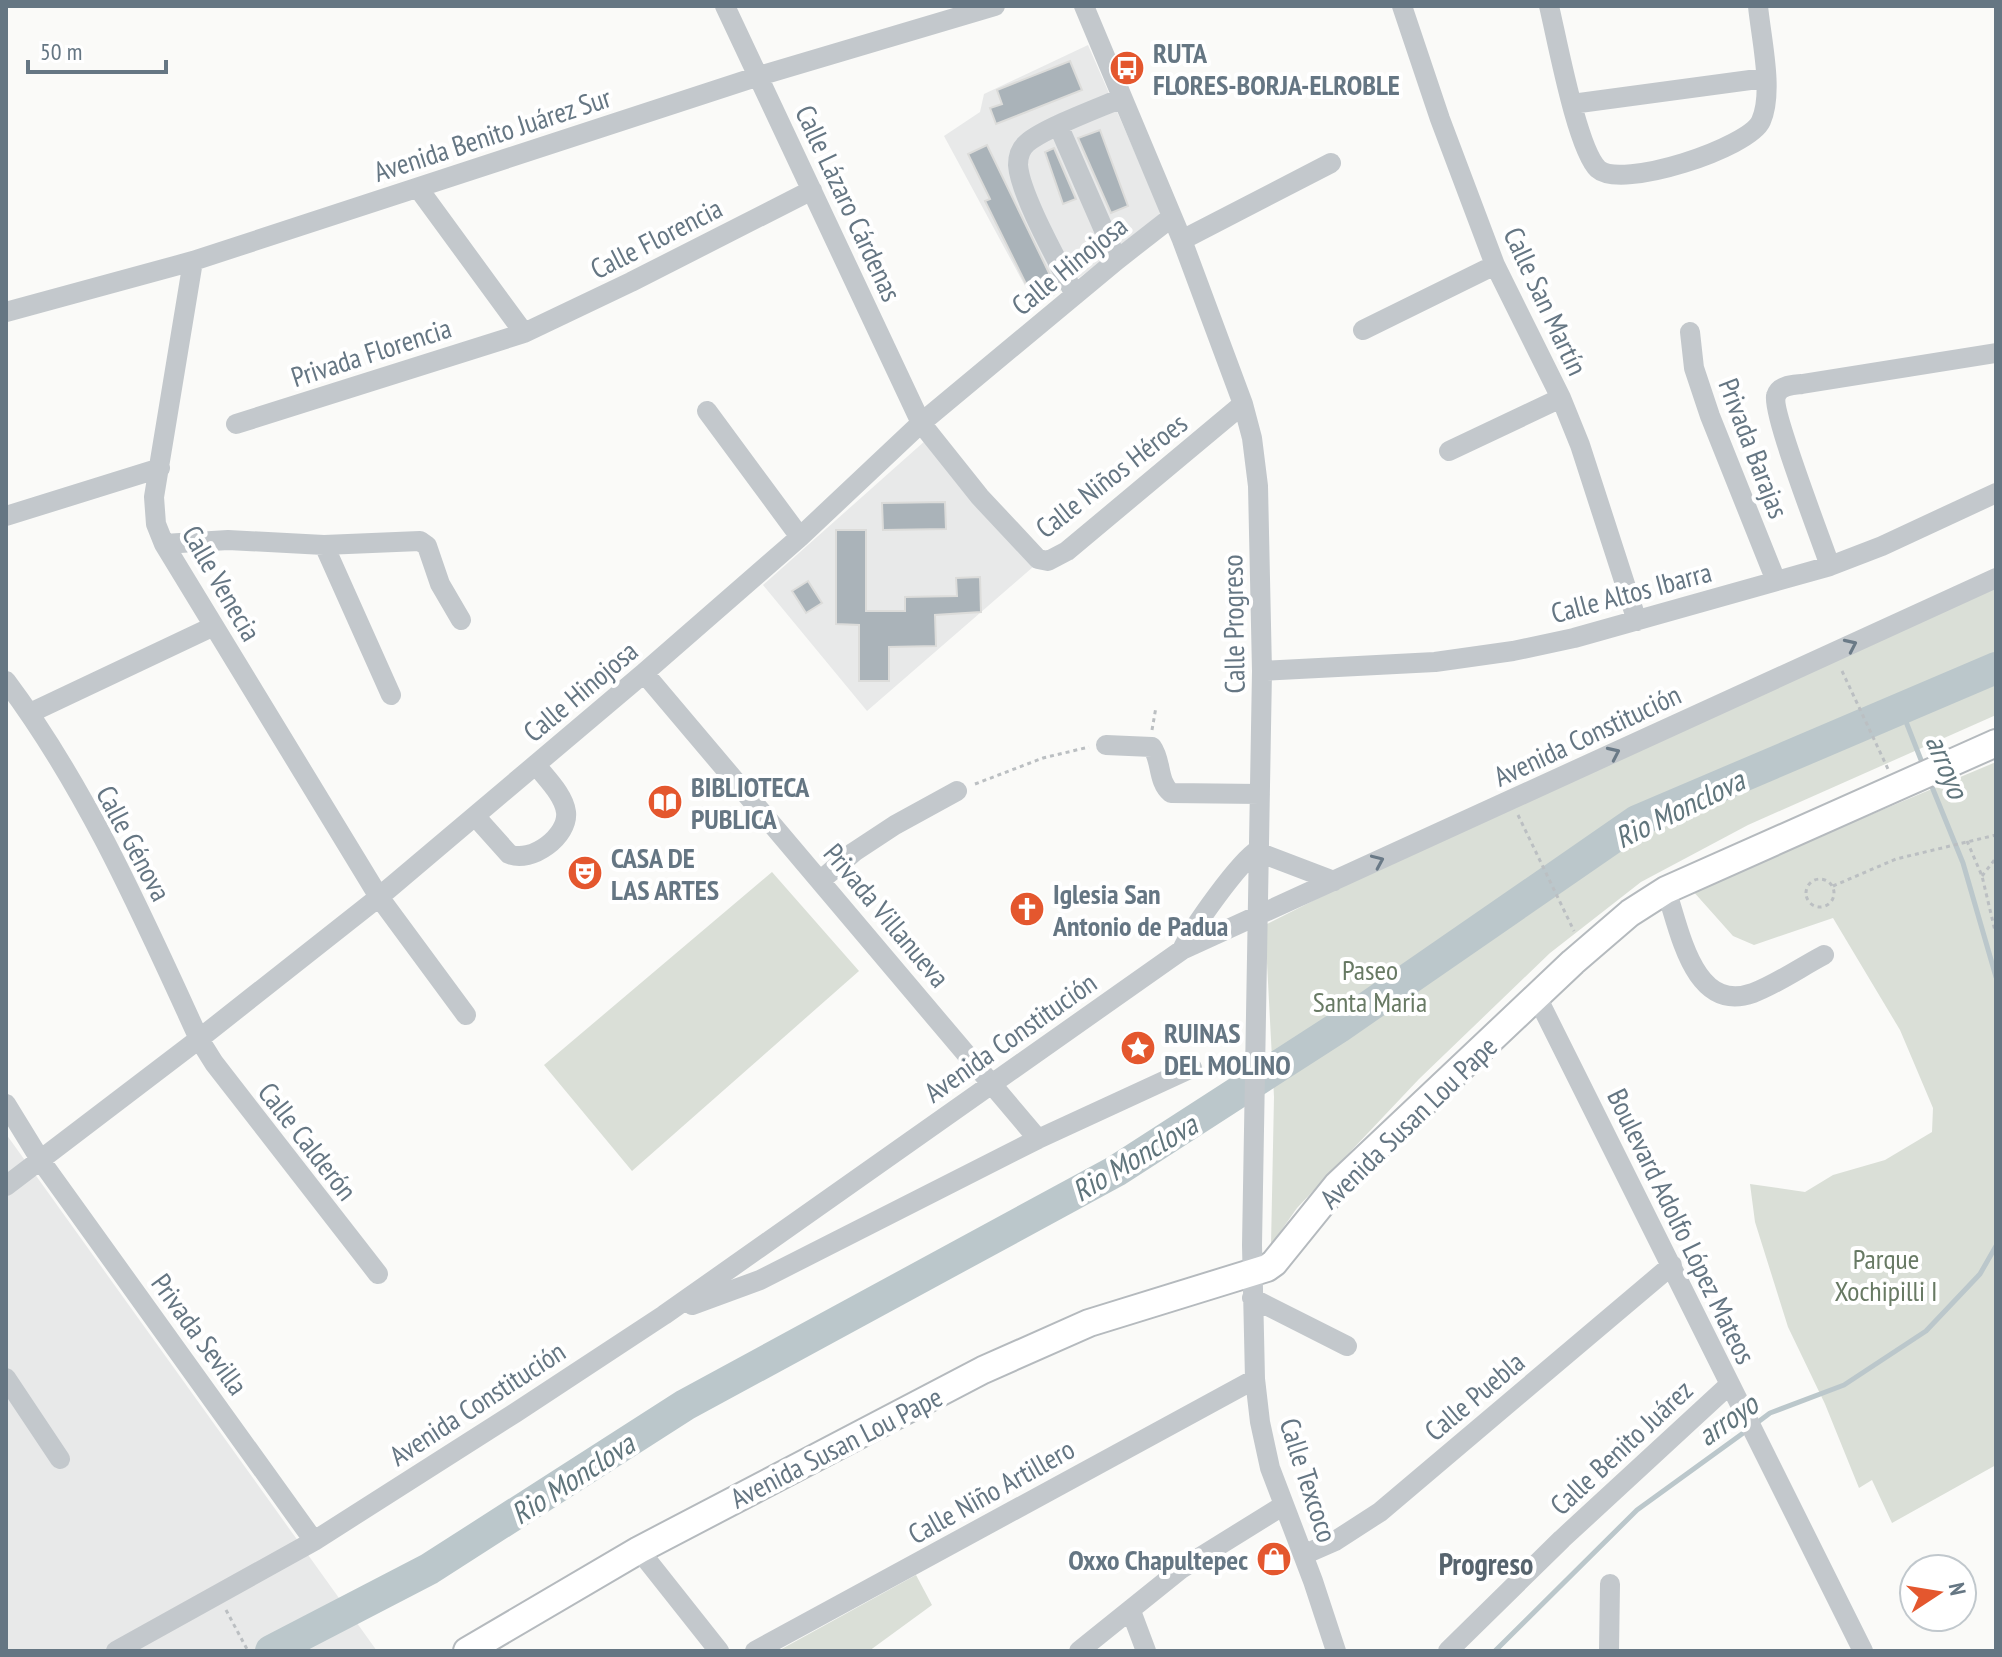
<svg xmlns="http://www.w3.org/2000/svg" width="2002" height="1657" font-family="'PT Sans Narrow',sans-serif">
<rect width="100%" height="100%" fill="#fafaf8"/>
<path fill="#e8e9e9" d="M1088,45L1163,217L1037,308L944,136L980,112L984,94Z
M926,440L1033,567L867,711L763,585Z
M6,1134L24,1159L377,1651H6Z"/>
<path fill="#dadfd7" d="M1996,586V715L1748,825L1641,882L1550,953L1419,1079L1297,1208L1271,1245L1274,1097L1265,925L1386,864Z
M1996,762V1465L1892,1523L1872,1480L1859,1488L1825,1404L1788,1327L1755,1222L1750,1184L1805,1192L1833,1175L1885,1160L1932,1132L1933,1108L1900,1030L1833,918L1754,945L1733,936L1692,890Z
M772,872L859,971L632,1171L544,1065Z
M916,1575L932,1605L869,1651H778Z"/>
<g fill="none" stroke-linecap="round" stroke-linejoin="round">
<path stroke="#bbc7cb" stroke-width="5" d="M1901,709L1923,765
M1930,782L1963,863L1996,977
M1754,1425L1770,1413L1844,1385L1926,1331L1980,1274L1996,1246
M1495,1651L1637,1510L1746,1431"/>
<path stroke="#bbc7cb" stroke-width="32" d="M271,1651L429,1569L685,1405L1116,1171L1339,1027L1637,821L1996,668"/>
</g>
<path fill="#aab3b9" stroke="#dcdcda" stroke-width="2" d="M1070,61L1082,90L996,124L990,108L1002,104L997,90Z
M1100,130L1128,206L1111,213L1078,138Z
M987,145L1050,275L1027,286L985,201L990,199L968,154Z
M1054,148L1076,199L1063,204L1045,152Z
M945,502L946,529L883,530L882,503Z
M836,530H866V611H905V597L957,596L956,578L980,577L981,612L935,615L936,646L889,647V681H859V625L836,624Z
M808,581L822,603L806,613L792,591Z"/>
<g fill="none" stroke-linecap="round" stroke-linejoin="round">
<defs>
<path id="major" d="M467,1651L639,1550L983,1370L1089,1323L1267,1268L1274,1263L1337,1185L1573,962L1630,913L1666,890L1996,743"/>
</defs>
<use href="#major" stroke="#b5babe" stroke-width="30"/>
<path stroke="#bbbfc2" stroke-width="3" stroke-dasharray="4 4" stroke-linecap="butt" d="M1842,671L1888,769
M1152,730L1156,707
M975,784L1043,758L1089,747
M1518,815L1574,931
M1967,841L1982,876L1996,935
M1982,876L1996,858
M1806 893a14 14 0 1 1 28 0a14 14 0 1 1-28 0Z
M1833,886L1896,859L1996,835
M226,1610L248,1651"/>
<path stroke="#c3c8cc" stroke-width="20" d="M725,6L921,423L980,497L1038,559L1048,561L1067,551L1243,404
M1084,6L1182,240L1243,404L1252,438L1258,486L1262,671L1252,1245L1255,1379L1260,1422L1270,1468L1313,1581L1336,1651
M1402,6L1440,119L1495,265L1561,398L1580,445L1637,621
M1549,6C1557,39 1577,149 1598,169C1621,190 1749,148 1761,121C1774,92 1761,38 1758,6
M1572,104L1765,78
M1059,127L1117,260
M418,188L524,333
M1182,240L1331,163
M193,261L154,497L156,524L164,544L379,897L466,1015
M1075,295C1060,265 1020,195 1018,165C1018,156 1020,149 1027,143C1044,128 1099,108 1122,98
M6,312L193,261L759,76L995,6
M1363,330L1495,265
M1690,332L1694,368L1710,416L1776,581
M707,411L800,537
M236,424L524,333L631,282L812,190
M1449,451L1561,398
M6,516L160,468
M164,544L228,540L324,545L420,541L427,546L440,584L461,620
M324,545L391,695
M1830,566C1822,542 1771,411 1776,396C1779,385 1793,385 1802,384L1996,353
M1262,671L1435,662L1513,651L1574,638L1830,566L1882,546L1996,493
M644,673L1038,1139L1192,1068
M6,681C87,789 143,917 199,1039L214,1063L378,1274
M30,713L214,626
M1106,745L1152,747C1162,761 1157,781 1171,793L1260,794
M475,816L509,854C531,864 569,836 566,812C564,795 546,778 536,765
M1258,852L1334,881
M821,880L854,852L895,825L957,791
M1666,890C1680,930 1693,1014 1753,993C1777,984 1801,967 1824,955
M1182,950C1192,928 1239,862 1258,850
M1537,997L1863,1651
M6,1104L41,1161L314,1541
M6,1186L199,1039L379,897L644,673L800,537L921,423L1117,260L1172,217
M1252,1298L1347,1346
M692,1305L760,1280L1038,1139
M6,1378L60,1459
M639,1550L719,1651
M1303,1555L1335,1541L1380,1512L1672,1265
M1131,1611L1146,1651
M116,1651L314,1541L515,1413L664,1315L1182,950L1996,578
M755,1651L1255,1379
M1079,1651L1181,1569L1284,1505
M1448,1651L1562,1539L1729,1385
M1609,1651L1610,1584"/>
<use href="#major" stroke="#fff" stroke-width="26"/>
</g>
<defs><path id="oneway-chevron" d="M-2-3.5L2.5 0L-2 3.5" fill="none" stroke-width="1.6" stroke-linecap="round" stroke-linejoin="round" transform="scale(2)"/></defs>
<g stroke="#6a7a87">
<use href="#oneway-chevron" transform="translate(1851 645) rotate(-25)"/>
<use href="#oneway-chevron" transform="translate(1614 753) rotate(-25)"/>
<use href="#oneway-chevron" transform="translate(1378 861) rotate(-24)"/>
</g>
<defs>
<symbol id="bus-disc" viewBox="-11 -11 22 22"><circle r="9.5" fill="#e4572e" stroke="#fff"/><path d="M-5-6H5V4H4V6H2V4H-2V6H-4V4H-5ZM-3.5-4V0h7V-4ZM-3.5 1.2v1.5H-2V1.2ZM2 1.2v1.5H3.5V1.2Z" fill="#fff"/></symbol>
<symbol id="library-disc" viewBox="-11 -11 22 22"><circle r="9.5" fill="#e4572e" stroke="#fff"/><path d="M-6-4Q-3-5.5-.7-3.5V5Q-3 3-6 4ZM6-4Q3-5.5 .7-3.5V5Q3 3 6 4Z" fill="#fff"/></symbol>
<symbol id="theatre-disc" viewBox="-11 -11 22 22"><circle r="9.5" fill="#e4572e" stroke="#fff"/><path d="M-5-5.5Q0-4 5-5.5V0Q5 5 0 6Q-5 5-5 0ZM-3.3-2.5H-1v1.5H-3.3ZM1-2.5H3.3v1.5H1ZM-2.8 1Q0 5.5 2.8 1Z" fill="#fff"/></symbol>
<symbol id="church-disc" viewBox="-11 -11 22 22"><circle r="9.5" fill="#e4572e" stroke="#fff"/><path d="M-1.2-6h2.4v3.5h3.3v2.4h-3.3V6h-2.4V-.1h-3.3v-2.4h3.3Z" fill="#fff"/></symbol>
<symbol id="sight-disc" viewBox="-11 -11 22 22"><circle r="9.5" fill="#e4572e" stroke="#fff"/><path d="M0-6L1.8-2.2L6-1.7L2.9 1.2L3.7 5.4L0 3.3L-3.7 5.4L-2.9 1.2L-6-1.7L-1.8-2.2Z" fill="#fff"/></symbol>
<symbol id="shop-disc" viewBox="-11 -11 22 22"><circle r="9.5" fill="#e4572e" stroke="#fff"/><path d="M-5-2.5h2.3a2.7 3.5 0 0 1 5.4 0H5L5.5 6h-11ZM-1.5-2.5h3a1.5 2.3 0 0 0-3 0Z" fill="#fff"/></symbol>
</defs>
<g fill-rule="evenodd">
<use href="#bus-disc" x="1107" y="48" width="40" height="40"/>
<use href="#library-disc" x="645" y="782" width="40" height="40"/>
<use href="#theatre-disc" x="565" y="853" width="40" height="40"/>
<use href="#church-disc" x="1007" y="889" width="40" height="40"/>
<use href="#sight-disc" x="1118" y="1028" width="40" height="40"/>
<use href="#shop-disc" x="1254" y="1539" width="40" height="40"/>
</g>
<g text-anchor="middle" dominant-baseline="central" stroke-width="8" stroke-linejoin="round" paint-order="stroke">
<g font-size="28" font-weight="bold" fill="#657683" stroke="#fff" text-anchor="start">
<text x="1153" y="52">RUTA<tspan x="1153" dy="32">FLORES-BORJA-ELROBLE</tspan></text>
<text x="691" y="786">BIBLIOTECA<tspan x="691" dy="32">PUBLICA</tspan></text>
<text x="611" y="857">CASA DE<tspan x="611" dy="32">LAS ARTES</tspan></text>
<text x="1053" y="893">Iglesia San<tspan x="1053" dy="32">Antonio de Padua</tspan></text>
<text x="1164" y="1032">RUINAS<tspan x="1164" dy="32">DEL MOLINO</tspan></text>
<text x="1248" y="1559" text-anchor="end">Oxxo Chapultepec</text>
</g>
<g font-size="28" fill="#657683" stroke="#fff">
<text transform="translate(492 134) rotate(-18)">Avenida Benito Juárez Sur</text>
<text transform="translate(849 203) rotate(65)">Calle Lázaro Cárdenas</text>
<text transform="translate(656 238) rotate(-27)">Calle Florencia</text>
<text transform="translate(1069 265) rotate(-39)">Calle Hinojosa</text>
<text transform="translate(1546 301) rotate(65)">Calle San Martín</text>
<text transform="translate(371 352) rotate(-18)">Privada Florencia</text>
<text transform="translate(1754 448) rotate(69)">Privada Barajas</text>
<text transform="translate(1111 475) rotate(-38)">Calle Niños Héroes</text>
<text transform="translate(222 583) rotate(60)">Calle Venecia</text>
<text transform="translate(1631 592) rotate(-15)">Calle Altos Ibarra</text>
<text transform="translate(1233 624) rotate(-91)">Calle Progreso</text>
<text transform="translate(580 691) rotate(-40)">Calle Hinojosa</text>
<text transform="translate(1587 735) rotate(-25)">Avenida Constitución</text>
<text transform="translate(134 843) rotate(62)">Calle Génova</text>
<text transform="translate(887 915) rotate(50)">Privada Villanueva</text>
<text transform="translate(1010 1037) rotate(-35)">Avenida Constitución</text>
<text transform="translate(1408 1122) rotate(-44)">Avenida Susan Lou Pape</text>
<text transform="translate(308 1141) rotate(52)">Calle Calderón</text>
<text transform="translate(1682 1226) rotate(64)">Boulevard Adolfo López Mateos</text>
<text transform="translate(200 1334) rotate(54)">Privada Sevilla</text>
<text transform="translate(1474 1396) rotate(-40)">Calle Puebla</text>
<text transform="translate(477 1403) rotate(-33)">Avenida Constitución</text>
<text transform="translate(836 1447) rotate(-27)">Avenida Susan Lou Pape</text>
<text transform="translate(1621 1447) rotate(-43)">Calle Benito Juárez</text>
<text transform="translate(1309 1480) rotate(72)">Calle Texcoco</text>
<text transform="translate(991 1491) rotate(-29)">Calle Niño Artillero</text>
</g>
<g font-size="28" fill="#687a64" stroke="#fff">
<text x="1370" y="969">Paseo<tspan x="1370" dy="32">Santa Maria</tspan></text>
<text x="1886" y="1258">Parque<tspan x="1886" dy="32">Xochipilli I</tspan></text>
</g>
<g font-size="30" font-style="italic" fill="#60757c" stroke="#fff">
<text transform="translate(1948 766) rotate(68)">arroyo</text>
<text transform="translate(1679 808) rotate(-26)">Rio Monclova</text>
<text transform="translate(1134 1157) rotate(-31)">Rio Monclova</text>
<text transform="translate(1727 1419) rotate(-35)">arroyo</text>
<text transform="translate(572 1478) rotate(-33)">Rio Monclova</text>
</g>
<g font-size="30" font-weight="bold" fill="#57646e" stroke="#fff">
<text x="1486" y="1563">Progreso</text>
</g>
</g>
<rect width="2002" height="1657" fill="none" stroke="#657683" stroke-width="16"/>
<g transform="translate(1938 1593) rotate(78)"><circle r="38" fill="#ffffff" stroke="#c1c8cd" stroke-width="2"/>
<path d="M0-6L14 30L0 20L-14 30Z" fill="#e4572e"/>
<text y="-12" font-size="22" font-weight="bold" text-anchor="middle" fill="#657683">N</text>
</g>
<path d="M28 60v12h138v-12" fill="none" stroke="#657683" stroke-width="4"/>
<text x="40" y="60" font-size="24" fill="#657683" stroke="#ffffff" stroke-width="6" paint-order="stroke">50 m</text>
</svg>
